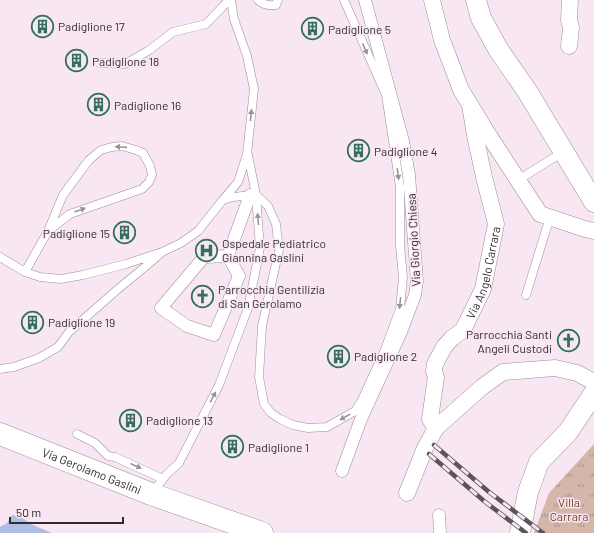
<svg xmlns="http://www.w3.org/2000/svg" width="594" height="533" font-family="Barlow,sans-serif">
<defs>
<pattern id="park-tufts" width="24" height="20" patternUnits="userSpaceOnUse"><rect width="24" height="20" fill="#d5b6aa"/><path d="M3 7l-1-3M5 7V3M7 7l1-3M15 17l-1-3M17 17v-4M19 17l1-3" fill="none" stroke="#ad948b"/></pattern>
</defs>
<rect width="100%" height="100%" fill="#f8e6f3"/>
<path fill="url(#park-tufts)" d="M594,444V533H534L549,493Z"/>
<path fill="#afbee4" d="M12,515L19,516L33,525L52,533H0V527L7,523Z"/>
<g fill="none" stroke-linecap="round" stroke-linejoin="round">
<defs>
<path id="service" d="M258,0C263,5 269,6 276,5L278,0
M100,63L125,64L148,51L173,32L206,24L229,0
M518,180L563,152
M256,195L268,206L276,224L279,250L262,326L259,377L264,404L271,413L280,419L293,425L308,428L327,427L355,411L361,402L384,352L400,309L403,277L400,246V187L386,95L344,0
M223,200L233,197L253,195
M0,257L25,272L40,277L61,279L83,275L126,264L159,253
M25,272L48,231L63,195L89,160L101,150L112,147L122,146L136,150L143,153L150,166L152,175L149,182L142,189L70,214L48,231
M526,295L550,217
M0,369L14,367L39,358L58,347L69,332L118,289L146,266L162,252L181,243L198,231L222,201L238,182L247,154L254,89L247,56L234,19L231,0
M77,434L95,443L108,456L115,457L163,479
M152,493L167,474L179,463L219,385L248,308L260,248L256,195L248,155"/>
<path id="pedestrian" d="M228,256L239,276L214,335L187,326L161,308L204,257L228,256L250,195
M342,471L361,419L401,332L415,295L417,281L409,175L403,141L365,0
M439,515L440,533"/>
<g id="minor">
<path d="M432,0L442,40L461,90L486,131L540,214L585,229L594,231"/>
<path d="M569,46L571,28L569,20L570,0"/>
<path id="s1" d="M436,428L430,419L436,377L434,371L435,364L444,347L452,338L463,330L483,289L496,224L484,177L475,135L470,105"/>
<path d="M407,493L425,448L436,428L482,387L503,372L555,368L577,373L594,382"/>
</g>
<path id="tertiary" d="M476,0L481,18L498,49L527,91L594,202
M520,533L528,492L539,462L568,432L594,393"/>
<g id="primary">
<path id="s2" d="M0,434L151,494L262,533"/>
</g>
</defs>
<use href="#service" stroke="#9c8c98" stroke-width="9"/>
<use href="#pedestrian" stroke="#9c8c98" stroke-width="13"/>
<use href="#minor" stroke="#9c8c98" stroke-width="17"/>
<use href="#tertiary" stroke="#9c8c98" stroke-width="21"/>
<use href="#primary" stroke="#9c8c98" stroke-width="23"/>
<use href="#service" stroke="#fff" stroke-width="8"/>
<use href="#pedestrian" stroke="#fff" stroke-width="12"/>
<use href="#minor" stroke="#fff" stroke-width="16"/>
<use href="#tertiary" stroke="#fff" stroke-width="20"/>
<use href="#primary" stroke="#fff" stroke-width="22"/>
<defs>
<path id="rail" d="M434,445L489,492L543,533
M429,454L484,501L526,533"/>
</defs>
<use href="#rail" stroke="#5d535a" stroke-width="4.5"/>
<use href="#rail" stroke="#f8e6f3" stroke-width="3" stroke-dasharray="9" stroke-linecap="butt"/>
</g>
<defs><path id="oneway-solid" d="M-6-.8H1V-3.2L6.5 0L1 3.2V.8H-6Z"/></defs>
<g fill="#989598">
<use href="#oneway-solid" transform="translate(365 49) rotate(67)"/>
<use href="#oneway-solid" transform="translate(251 115) rotate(-84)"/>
<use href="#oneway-solid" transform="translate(121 147) rotate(-176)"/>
<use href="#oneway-solid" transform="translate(398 174) rotate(82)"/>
<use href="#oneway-solid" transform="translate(80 210) rotate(-20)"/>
<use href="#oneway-solid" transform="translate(258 219) rotate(-95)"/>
<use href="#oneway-solid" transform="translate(400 303) rotate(96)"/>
<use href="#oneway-solid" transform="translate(213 397) rotate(-62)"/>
<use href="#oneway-solid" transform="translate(345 417) rotate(151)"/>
<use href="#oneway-solid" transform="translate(136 466) rotate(24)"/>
</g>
<defs>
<symbol id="building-ring" viewBox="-11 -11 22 22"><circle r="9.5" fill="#f8e6f3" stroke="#336f5a" stroke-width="1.5"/><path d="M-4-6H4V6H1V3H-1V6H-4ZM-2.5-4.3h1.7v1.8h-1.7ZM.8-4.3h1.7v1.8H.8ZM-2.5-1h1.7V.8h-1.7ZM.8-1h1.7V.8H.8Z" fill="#336f5a"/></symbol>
<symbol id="hospital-ring" viewBox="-11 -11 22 22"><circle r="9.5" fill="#f8e6f3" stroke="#336f5a" stroke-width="1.5"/><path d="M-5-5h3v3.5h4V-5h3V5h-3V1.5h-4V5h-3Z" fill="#336f5a"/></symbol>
<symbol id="church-ring" viewBox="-11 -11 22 22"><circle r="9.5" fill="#f8e6f3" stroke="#336f5a" stroke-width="1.5"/><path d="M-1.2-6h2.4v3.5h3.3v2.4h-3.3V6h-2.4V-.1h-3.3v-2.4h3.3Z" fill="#336f5a"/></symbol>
</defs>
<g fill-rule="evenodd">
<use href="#building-ring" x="30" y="14" width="25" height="25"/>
<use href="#building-ring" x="300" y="16" width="25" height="25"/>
<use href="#building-ring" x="64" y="48" width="25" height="25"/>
<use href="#building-ring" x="86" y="92" width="25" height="25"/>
<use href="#building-ring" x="346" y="138" width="25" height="25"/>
<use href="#building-ring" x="112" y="220" width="25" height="25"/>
<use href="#hospital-ring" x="194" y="238" width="25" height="25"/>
<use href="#church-ring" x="190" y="284" width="25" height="25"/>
<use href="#building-ring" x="20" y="310" width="25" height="25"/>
<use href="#church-ring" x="556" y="328" width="25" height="25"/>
<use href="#building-ring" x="326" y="344" width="25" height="25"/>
<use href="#building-ring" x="118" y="408" width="25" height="25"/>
<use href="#building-ring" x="220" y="434" width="25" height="25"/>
</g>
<g text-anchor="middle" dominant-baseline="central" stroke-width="3" stroke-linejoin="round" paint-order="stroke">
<g font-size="12" fill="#322b30" stroke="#f8e6f3" text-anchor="start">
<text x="58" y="26">Padiglione 17</text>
<text x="328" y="29">Padiglione 5</text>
<text x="92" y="61">Padiglione 18</text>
<text x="114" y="105">Padiglione 16</text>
<text x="374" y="151">Padiglione 4</text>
<text x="110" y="233" text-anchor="end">Padiglione 15</text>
<text x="222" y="243">Ospedale Pediatrico<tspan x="222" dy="14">Giannina Gaslini</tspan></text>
<text x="218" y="289">Parrocchia Gentilizia<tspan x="218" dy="14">di San Gerolamo</tspan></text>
<text x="48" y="322">Padiglione 19</text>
<text x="552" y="334" text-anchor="end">Parrocchia Santi<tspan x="552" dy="14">Angeli Custodi</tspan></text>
<text x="354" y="356">Padiglione 2</text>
<text x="146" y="420">Padiglione 13</text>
<text x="248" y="447">Padiglione 1</text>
</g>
<g font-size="12" fill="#322b30" stroke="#f8e6f3">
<text transform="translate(413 240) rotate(-93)">Via Giorgio Chiesa</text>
<text stroke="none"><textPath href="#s1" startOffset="173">Via Angelo Carrara</textPath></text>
<text stroke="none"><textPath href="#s2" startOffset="99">Via Gerolamo Gaslini</textPath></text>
</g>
<g font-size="12" fill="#783f27" stroke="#f8e6f3">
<text x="569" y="502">Villa<tspan x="569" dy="14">Carrara</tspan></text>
</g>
</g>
<path d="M10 517v6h113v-6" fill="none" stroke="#322b30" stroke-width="2"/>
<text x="16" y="517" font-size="12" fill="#322b30" stroke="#f8e6f3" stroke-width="3" paint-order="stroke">50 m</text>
</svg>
